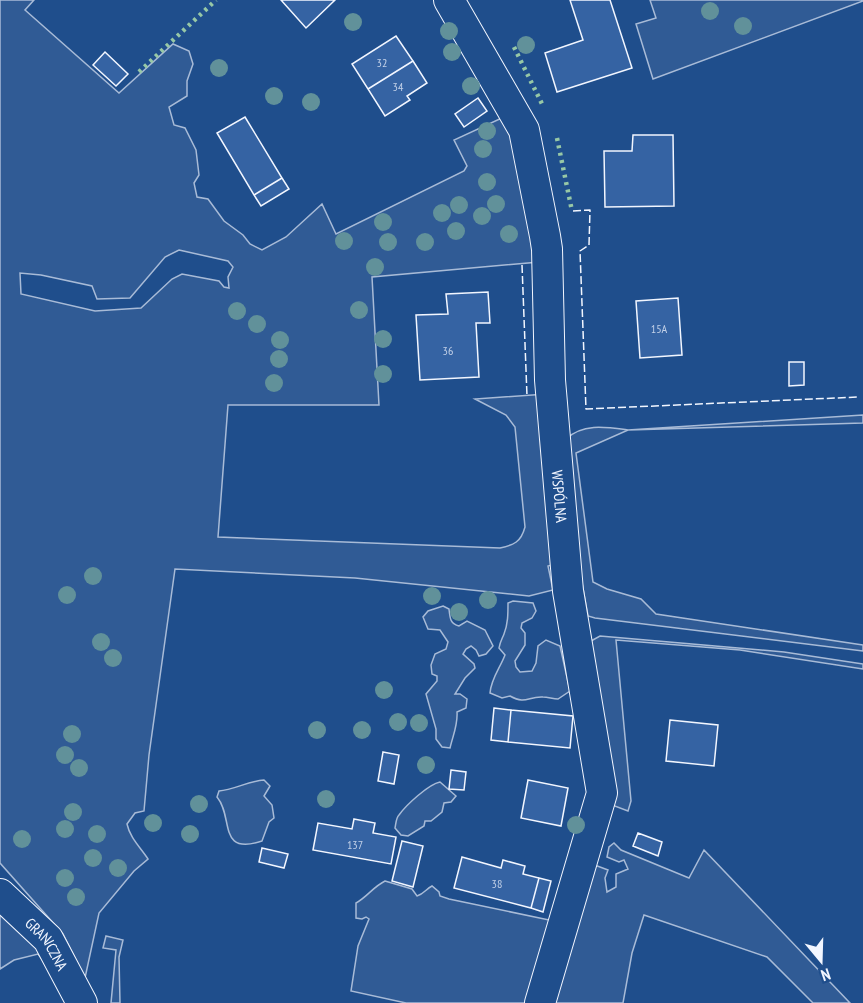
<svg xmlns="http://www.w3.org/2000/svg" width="863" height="1003" font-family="'PT Sans Narrow',sans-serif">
<rect width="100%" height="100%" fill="#1f4e8c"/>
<path fill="#305b95" stroke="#a8bbd7" stroke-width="1.5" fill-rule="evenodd" d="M0,0H34L25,10L119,93L173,44L189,51L193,64L187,81V96L169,107L174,125L185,128L196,150L199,175L194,183L197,197L208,199L224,221L243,235L250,244L262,250L286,237L322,204L336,234L464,171L467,166L454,140L504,117V106L539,262L372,277L379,405H228L218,537L500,548C514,545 521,542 525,527L515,427L506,415L475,399L546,394L556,564L548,566L553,590L529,596L355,578L175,569L149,755L144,811L135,813L127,824C130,838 140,847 148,859L134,871L99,913L85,978L63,934L0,863ZM179,250L228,261L233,267L228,277L229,288L224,287L219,281L182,274L172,279L141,308L95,311L21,294L20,273L41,275L92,286L97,299L130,298L165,257Z
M650,0H863V1L653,79L636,24L656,18Z
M863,415V423L628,430L576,453L593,582L607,589L641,599L656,614L863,645V651L595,618L588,616L571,522L566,439C583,423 606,427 628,430Z
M513,601L533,603L536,611L532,618L522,623L521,628L525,633V645L515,661L516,667L520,672L532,671L536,663L538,646L546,640L560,646L570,691L558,699C553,699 548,697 543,697C528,696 526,705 510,696L502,698L490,693C491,679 500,668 505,655L499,648C500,642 502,639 504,634C508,624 508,614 508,603Z
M443,606L449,609C450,618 450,624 459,626L467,621L485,630L493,646L486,654L479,656L476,650L471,646L466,649L463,654L474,664L475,668L465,678L455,694H460L467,699L466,708L457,712C458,725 453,735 450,748L442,747L436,739V729L426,694L437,681V676L432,674L431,665L435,654L446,649L448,642L440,630L428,629L423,617L428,611Z
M600,636L784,652L863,664V669L740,650L616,640L631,801L628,811L612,805L591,641Z
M264,780L270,786L264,796L272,805L274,818L269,822L262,841C217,856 234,817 217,797L219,791C234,790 248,781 264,780Z
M440,782L456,796L451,802L444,803L442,812L431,821H425L424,826L408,836L401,835L395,828C396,823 396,818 399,815C406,805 429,784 440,782Z
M614,843L621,850L689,878L704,850L850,1003H813L767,957L644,915L632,953L623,1003H553L592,864L608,870L605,878L607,892L616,887V874L628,869L624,860L619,862L607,857L609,847Z
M385,881L412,889L417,896C424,894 426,889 432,886L439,892L440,896L449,899L554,921L528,1003H406L351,991L358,946L369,919L366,917L362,919L356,918V903C367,897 373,887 385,881Z
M0,901L30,931L55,976L38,954L14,960L0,969Z
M106,936L123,940L119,957L120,1003H111L116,950L103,948Z"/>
<path fill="#3563a3" stroke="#f2f6ff" stroke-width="1.5" d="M281,0H335L306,28Z
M570,0H610L632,68L557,92L545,53L583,40Z
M396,36L413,61L368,89L352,64Z
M105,52L128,74L116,86L93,65Z
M413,61L427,83L407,96L410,100L385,116L368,89Z
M478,98L487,111L464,127L455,114Z
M245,117L282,178L254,195L217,133Z
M633,135H673L674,206L605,207L604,151H632Z
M282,178L289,189L261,206L254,195Z
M488,292L490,323H476L479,377L420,380L416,315L448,314L446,294Z
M678,298L682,355L640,358L636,301Z
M789,362H804V385L789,386Z
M494,708L511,710L508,742L491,740Z
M511,710L573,716L570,748L508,742Z
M670,720L718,725L714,766L666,761Z
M383,752L399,755L394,784L378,781Z
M451,770L466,772L464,790L449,789Z
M528,780L568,788L561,826L521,818Z
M354,819L375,823L373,833L396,837L391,864L313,850L318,823L352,829Z
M638,833L662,842L658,856L633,846Z
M402,841L423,846L413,887L392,881Z
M262,848L288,854L284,868L259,862Z
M462,857L501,868L503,860L525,866L523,874L539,878L531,908L454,888Z
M539,878L551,881L543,912L531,908Z"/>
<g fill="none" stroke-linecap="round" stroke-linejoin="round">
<defs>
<g id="minor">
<path id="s1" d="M449,0L524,130L545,236L547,249L550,380L568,591L602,793L540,1003"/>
<path id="s2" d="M0,894L48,939L82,1003"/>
</g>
</defs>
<use href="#minor" stroke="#f2f6ff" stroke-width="32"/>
<use href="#minor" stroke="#1f4e8c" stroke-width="30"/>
<path stroke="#97c8a6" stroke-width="4.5" stroke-dasharray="3 4.5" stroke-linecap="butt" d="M514,47L543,106
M139,72L216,0
M557,138L572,211"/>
<path stroke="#f2f6ff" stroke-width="1.5" stroke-dasharray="8 3" stroke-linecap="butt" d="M573,211L590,210L589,245L580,251L586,409L858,397
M522,265L527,396"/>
</g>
<g fill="#61919a">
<circle cx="710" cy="11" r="9"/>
<circle cx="353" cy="22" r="9"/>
<circle cx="743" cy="26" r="9"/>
<circle cx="449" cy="31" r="9"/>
<circle cx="526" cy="45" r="9"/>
<circle cx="452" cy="52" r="9"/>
<circle cx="219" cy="68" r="9"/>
<circle cx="471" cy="86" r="9"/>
<circle cx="274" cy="96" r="9"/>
<circle cx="311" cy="102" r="9"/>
<circle cx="487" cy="131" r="9"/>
<circle cx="483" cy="149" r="9"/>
<circle cx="487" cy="182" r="9"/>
<circle cx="496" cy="204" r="9"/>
<circle cx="459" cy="205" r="9"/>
<circle cx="442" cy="213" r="9"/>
<circle cx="482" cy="216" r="9"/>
<circle cx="383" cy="222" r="9"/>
<circle cx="456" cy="231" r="9"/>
<circle cx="509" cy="234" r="9"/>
<circle cx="344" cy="241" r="9"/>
<circle cx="388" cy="242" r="9"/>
<circle cx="425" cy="242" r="9"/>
<circle cx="375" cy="267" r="9"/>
<circle cx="359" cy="310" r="9"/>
<circle cx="237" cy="311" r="9"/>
<circle cx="257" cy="324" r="9"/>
<circle cx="383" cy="339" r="9"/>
<circle cx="280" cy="340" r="9"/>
<circle cx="279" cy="359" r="9"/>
<circle cx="383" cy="374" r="9"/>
<circle cx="274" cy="383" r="9"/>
<circle cx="93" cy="576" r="9"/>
<circle cx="67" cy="595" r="9"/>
<circle cx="432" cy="596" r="9"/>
<circle cx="488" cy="600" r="9"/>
<circle cx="459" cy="612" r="9"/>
<circle cx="101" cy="642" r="9"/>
<circle cx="113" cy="658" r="9"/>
<circle cx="384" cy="690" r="9"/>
<circle cx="398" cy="722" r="9"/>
<circle cx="419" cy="723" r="9"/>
<circle cx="317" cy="730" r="9"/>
<circle cx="362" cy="730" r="9"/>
<circle cx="72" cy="734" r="9"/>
<circle cx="65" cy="755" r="9"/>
<circle cx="426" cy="765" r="9"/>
<circle cx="79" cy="768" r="9"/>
<circle cx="326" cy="799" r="9"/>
<circle cx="199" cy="804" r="9"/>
<circle cx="73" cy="812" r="9"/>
<circle cx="153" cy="823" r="9"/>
<circle cx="576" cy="825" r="9"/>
<circle cx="65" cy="829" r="9"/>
<circle cx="97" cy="834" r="9"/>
<circle cx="190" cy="834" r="9"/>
<circle cx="22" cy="839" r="9"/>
<circle cx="93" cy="858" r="9"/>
<circle cx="118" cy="868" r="9"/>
<circle cx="65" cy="878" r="9"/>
<circle cx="76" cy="897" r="9"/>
</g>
<g text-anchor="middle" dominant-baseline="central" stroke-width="4.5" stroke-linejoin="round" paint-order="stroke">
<g font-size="12" fill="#c3d1e8">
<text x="382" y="62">32</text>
<text x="398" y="86">34</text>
<text x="659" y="328">15A</text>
<text x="448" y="350">36</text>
<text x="355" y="844">137</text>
<text x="497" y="883">38</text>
</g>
<g font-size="15" fill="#f2f6ff" stroke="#1f4e8c">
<text stroke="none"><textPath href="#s1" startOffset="519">WSPÓLNA</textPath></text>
<text stroke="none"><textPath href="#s2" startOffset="69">GRANICZNA</textPath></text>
</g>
</g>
<g transform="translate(821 961) rotate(161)" stroke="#1f4e8c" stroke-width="4.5" paint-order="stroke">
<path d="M0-4.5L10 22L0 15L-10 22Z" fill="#f2f6ff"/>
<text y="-9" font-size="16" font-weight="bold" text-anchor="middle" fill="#f2f6ff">N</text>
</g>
</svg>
